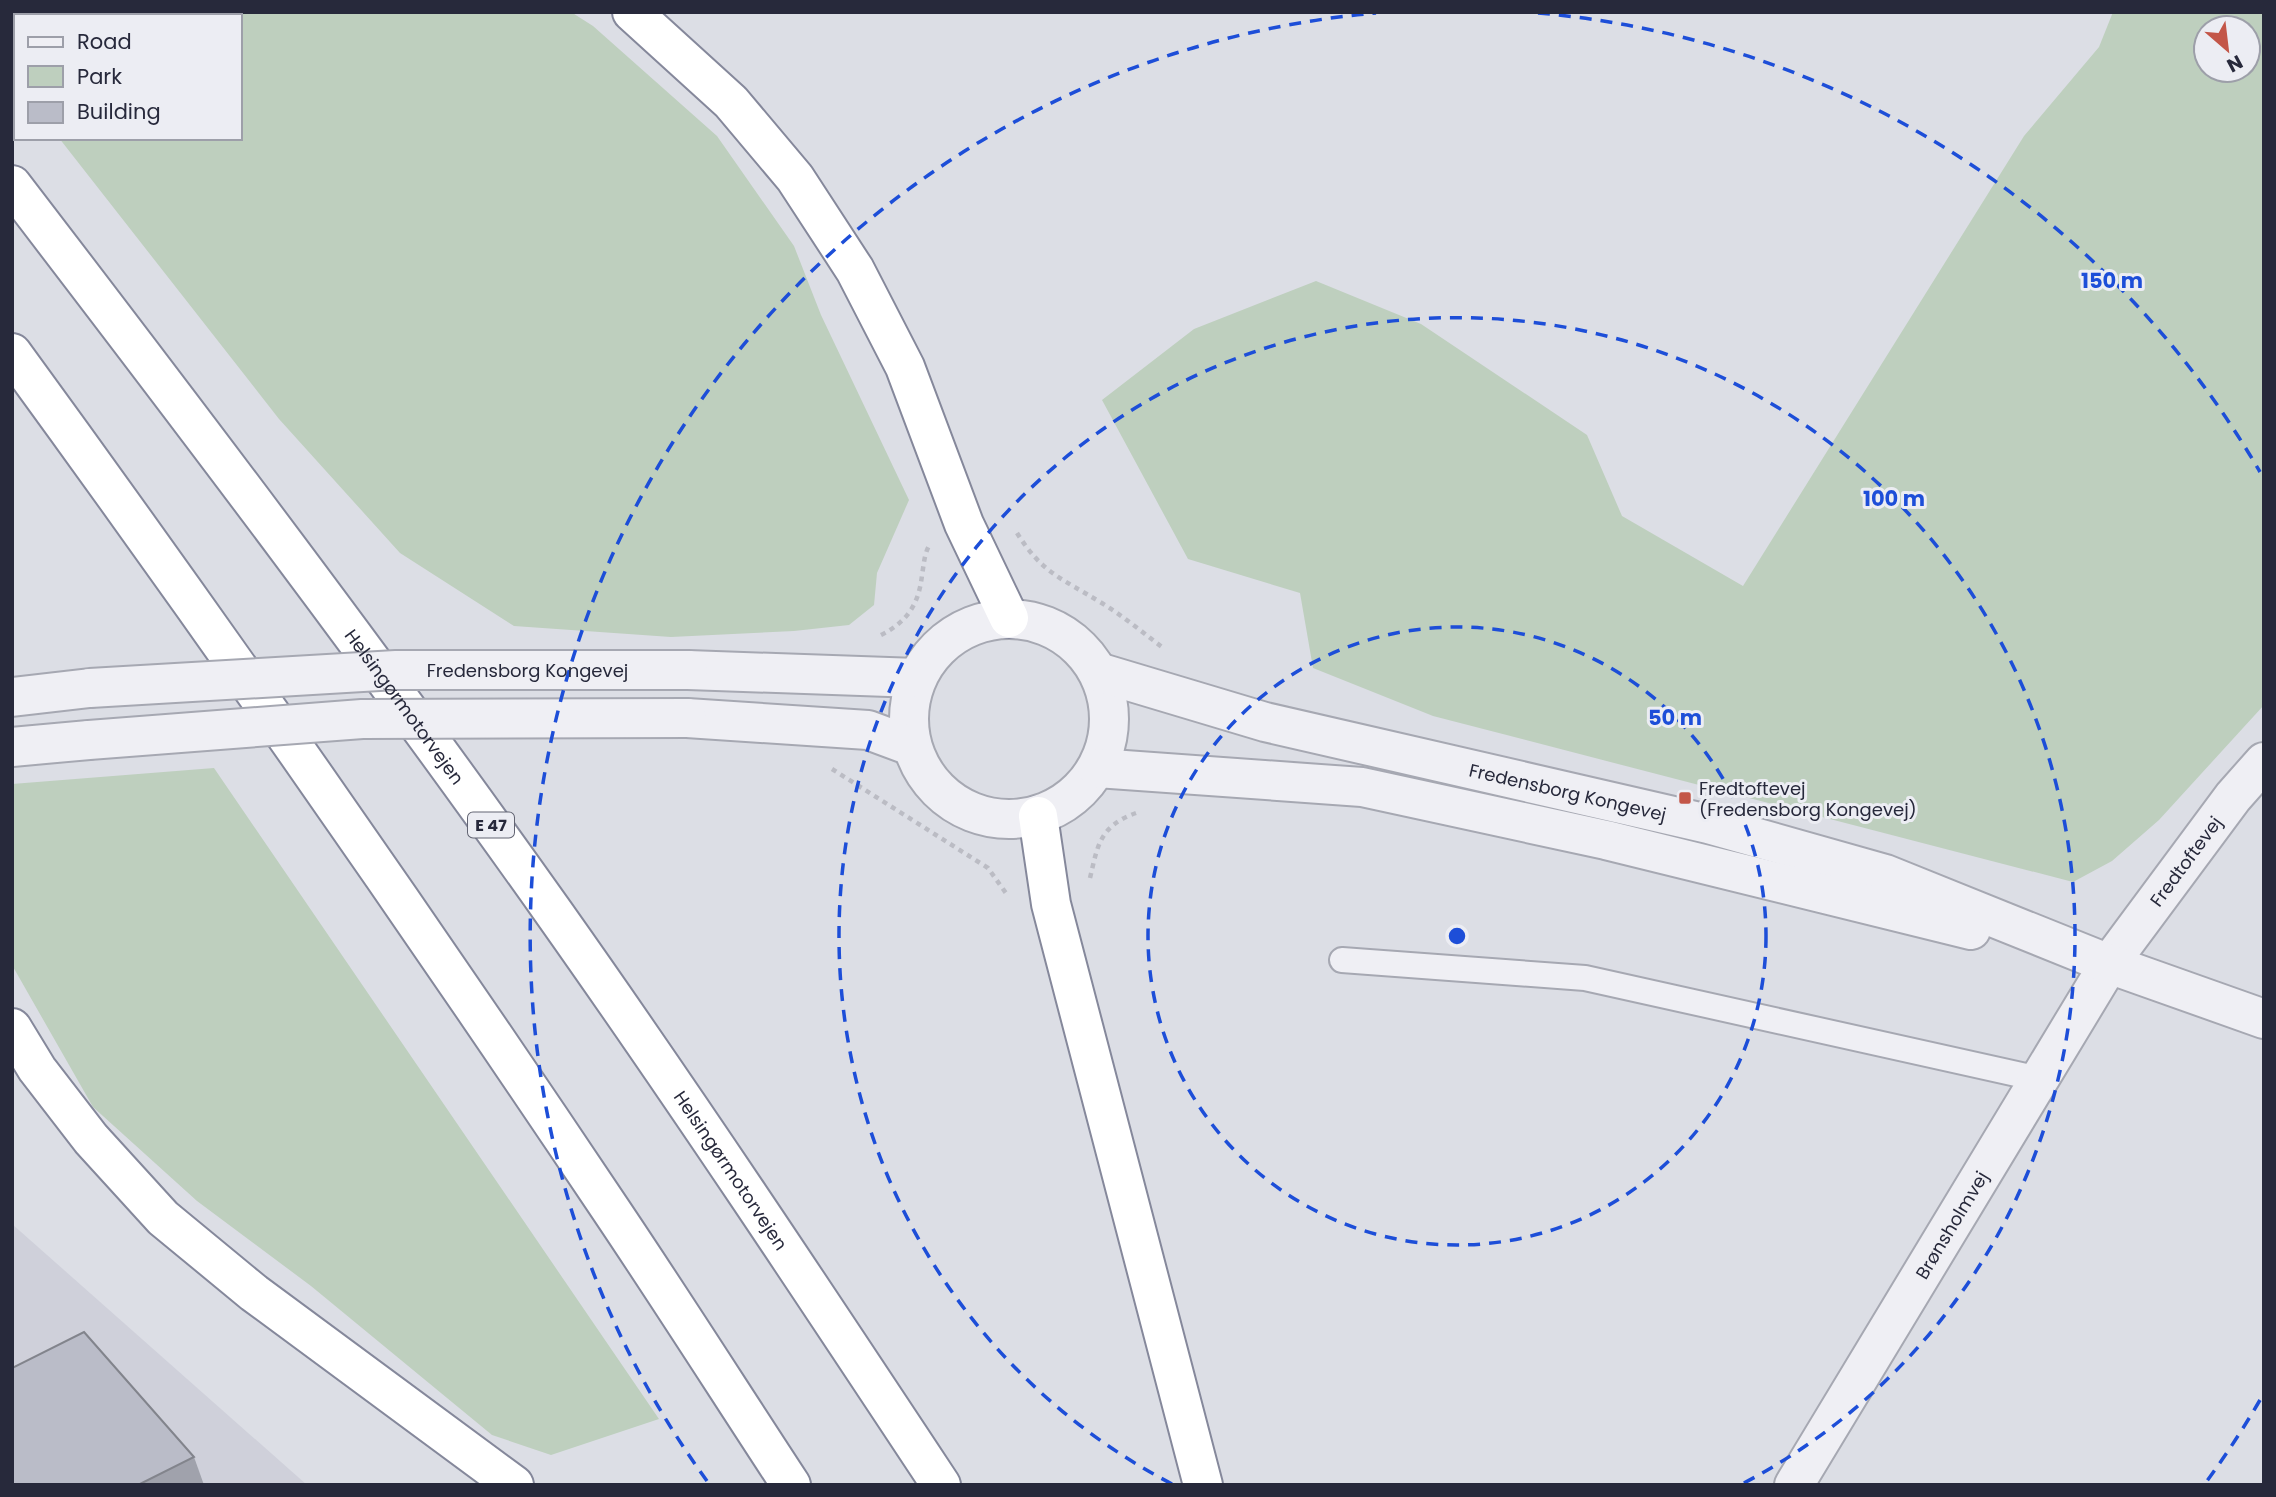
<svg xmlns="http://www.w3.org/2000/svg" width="2276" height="1497" font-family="Poppins,sans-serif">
<rect width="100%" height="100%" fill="#dcdee5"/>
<path fill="#cfd0da" d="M12,1224L307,1485H12Z"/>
<path fill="#becfbe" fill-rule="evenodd" d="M12,12H571L593,26L717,136L794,246L821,315L909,500L877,573L874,605L849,625L794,631L671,637L514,626L400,553L279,419L59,138H240V16H16V83L12,78Z
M2113,12H2264V705L2159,820L2112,861L2073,882L1433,716L1313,668L1300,593L1188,559L1102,400L1194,329L1316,281L1421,324L1587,435L1622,516L1743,586L2024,136L2099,47ZM2206,28H2248V70H2206Z
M214,768L659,1419L551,1455L492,1435L311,1286L197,1201L93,1107L12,965V784Z"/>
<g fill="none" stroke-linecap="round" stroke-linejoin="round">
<defs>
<path id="service" d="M1342,960L1585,978L2039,1079"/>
<g id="minor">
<path id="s1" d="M1794,1485L2109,964L2233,797L2264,762"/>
</g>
<g id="tertiary">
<circle cx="1009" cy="719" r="100"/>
<path d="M688,670L917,678"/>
<path id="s2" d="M1098,672L1265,722L1708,824L1885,874L2109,964L2264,1019"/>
<path d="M12,697L90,688"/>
<path d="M687,718L868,730L911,746"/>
<path d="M12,747L89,740"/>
<path d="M1097,768L1362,787L1606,840L1971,930"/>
</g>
<g id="motorway">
<path d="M632,12L731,102L795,178L855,270L905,367L964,524L1009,618"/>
<path id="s3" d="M12,185C196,425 379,666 554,913C687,1101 814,1293 941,1485"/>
<path d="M12,353C217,634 416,919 609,1207C671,1299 730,1392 791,1485"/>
<path d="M1038,816L1051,904L1203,1485"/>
<path d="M12,1028L37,1069L91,1139L163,1218L254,1293L514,1485"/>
</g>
</defs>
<use href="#service" stroke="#a6a8b2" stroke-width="28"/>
<use href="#minor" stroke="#a6a8b2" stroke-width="42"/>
<use href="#tertiary" stroke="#a6a8b2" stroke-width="42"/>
<use href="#motorway" stroke="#85889b" stroke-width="42"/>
<path stroke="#bbbcc4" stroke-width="4.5" stroke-dasharray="5 5" stroke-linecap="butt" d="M1017,533C1042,573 1061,578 1100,602C1122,615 1142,632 1162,647
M881,635C907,622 919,604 922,575C924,564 924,554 930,544
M832,769L988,868L1008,896
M1090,878C1098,844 1100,826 1136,813"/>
<use href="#service" stroke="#efeff4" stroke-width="24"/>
<use href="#minor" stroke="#efeff4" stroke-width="38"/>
<use href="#tertiary" stroke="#efeff4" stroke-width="38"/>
<use href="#motorway" stroke="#fff" stroke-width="38"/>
<defs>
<g id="tertiary-bridge">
<path id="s4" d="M90,688L396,670H688"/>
<path d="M89,740L362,719L687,718"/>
</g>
</defs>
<use href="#tertiary-bridge" stroke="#a6a8b2" stroke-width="42" stroke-linecap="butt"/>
<use href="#tertiary-bridge" stroke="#efeff4" stroke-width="38"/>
</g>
<path fill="#a0a2ac" d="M194,1457L204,1485H12Z"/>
<path fill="#babcc8" stroke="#82848c" stroke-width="2" d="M84,1332L194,1457L138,1485H12V1368Z"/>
<g fill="none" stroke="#1d4ed8" stroke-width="3.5" stroke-dasharray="12 9">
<circle cx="1457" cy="936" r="309"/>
<path d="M1172 1484A618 618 0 1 1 1742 1484"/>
<path d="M2260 1400A927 927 0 0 1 2207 1481M707 1481A927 927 0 0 1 1376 13M1538 13A927 927 0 0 1 2260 472"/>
</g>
<rect fill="#c35648" stroke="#ecedf3" stroke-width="2.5" x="1678" y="791" width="14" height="14" rx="3.5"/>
<g text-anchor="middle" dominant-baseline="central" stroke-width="6" stroke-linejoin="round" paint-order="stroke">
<rect fill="#ecedf3" stroke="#626472" stroke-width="2" x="468" y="812.5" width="46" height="25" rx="5"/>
<g font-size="16" font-weight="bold" fill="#27293b">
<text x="491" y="825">E 47</text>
</g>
<g font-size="18" fill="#27293b" stroke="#ecedf3">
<text stroke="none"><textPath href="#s4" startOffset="438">Fredensborg Kongevej</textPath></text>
<text stroke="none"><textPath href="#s3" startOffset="653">Helsingørmotorvejen</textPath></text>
<text stroke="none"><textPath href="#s2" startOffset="485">Fredensborg Kongevej</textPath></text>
<text stroke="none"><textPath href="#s1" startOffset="737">Fredtoftevej</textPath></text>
<text stroke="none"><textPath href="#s3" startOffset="1220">Helsingørmotorvejen</textPath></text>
<text stroke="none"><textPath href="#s1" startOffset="304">Brønsholmvej</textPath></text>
</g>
<g font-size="18" fill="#27293b" stroke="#ecedf3" text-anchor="start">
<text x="1699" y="788">Fredtoftevej<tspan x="1699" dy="21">(Fredensborg Kongevej)</tspan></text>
</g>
</g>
<circle cx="1457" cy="936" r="10" fill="#1d4ed8" stroke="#ecedf3" stroke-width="3.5"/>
<g font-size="21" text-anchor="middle" font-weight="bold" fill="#1d4ed8" stroke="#ecedf3" stroke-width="6" stroke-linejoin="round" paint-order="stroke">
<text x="2112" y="288">150 m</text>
<text x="1894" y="506">100 m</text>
<text x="1675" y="725">50 m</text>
</g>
<rect width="2276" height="1497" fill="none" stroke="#27293b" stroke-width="28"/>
<rect x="14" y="14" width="228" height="126" fill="#ecedf3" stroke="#9d9fa9" stroke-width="2"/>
<rect x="28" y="37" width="35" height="10" fill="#efeff4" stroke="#9d9fa9" stroke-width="2"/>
<text x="77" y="49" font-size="21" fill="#27293b">Road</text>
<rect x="28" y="66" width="35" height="21" fill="#becfbe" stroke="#9d9fa9" stroke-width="2"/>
<text x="77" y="84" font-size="21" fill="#27293b">Park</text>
<rect x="28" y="102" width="35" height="21" fill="#babcc8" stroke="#9d9fa9" stroke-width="2"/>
<text x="77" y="119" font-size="21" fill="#27293b">Building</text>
<g transform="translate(2227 49) rotate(152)"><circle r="33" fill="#ecedf3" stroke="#9d9fa9" stroke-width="2"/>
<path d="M0-5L12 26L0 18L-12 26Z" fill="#c35648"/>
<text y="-10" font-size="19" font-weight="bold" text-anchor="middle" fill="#27293b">N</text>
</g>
</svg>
